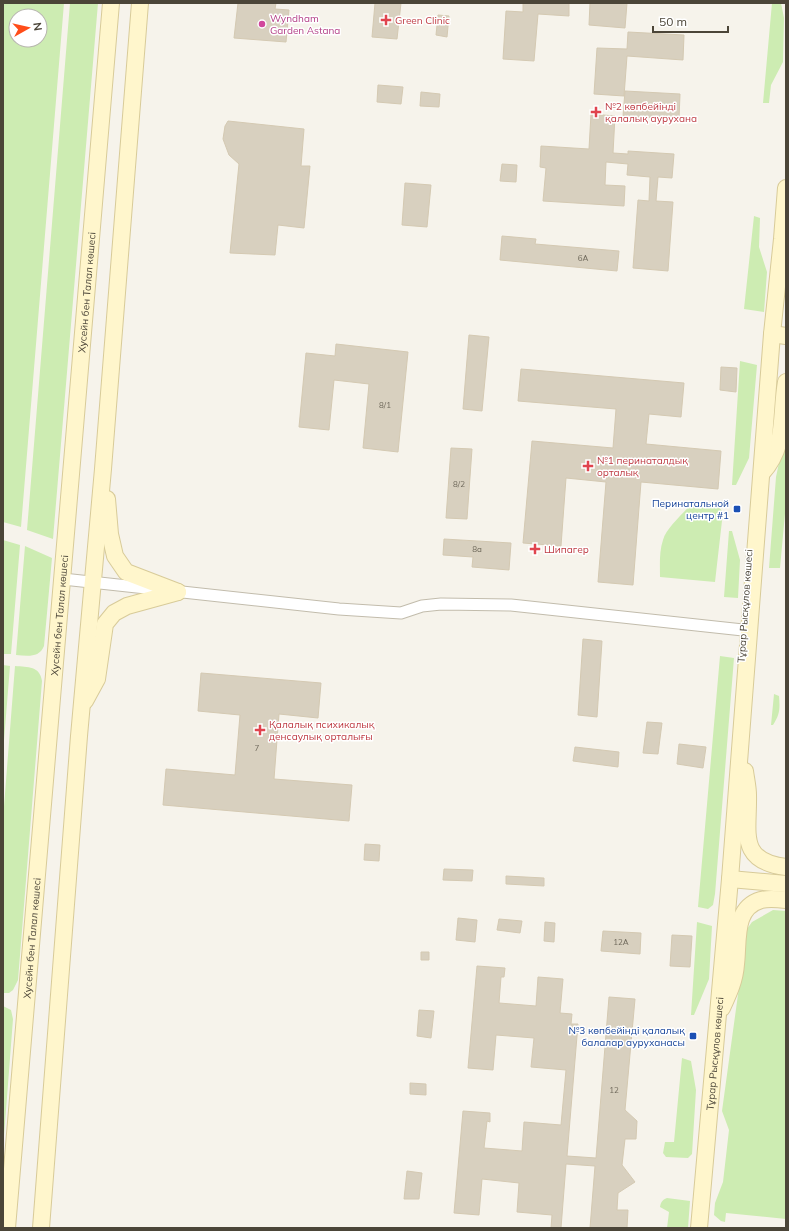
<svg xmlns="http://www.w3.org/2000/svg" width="789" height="1231" font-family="Mulish,sans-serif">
<rect width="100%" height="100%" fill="#f6f3eb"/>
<path fill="#cdecb2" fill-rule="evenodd" d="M3,3H64L21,527L3,522ZM16,16H40V40H16Z
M70,3H98L53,539L27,530Z
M772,3H781L784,18L783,62L771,85L769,103H763Z
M754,216L760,218L759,247L767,272L764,312L744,309Z
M740,361L757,365L749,458L736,485H732Z
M786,429V503L780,568H769L776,477Z
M692,503L718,506L723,512L715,582L660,577C660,565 659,552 663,540C666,528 684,513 692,503Z
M729,531H732L740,560L738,598L724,597Z
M3,540L20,545L11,654H3Z
M25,546L52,558L44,646C39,658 28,656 16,655Z
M720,656L734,658L715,894L713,905L708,909L698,907Z
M3,665L10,666L3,753Z
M15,666C28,667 40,666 42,681L18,980L13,990L9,993H3V819Z
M774,694L779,696C780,709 780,714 773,725H771Z
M773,910L786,911V1219L726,1213L725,1222L721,1221L714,1215L715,1203L723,1182L729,1130L722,1111L747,929L752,922Z
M697,922L712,926L709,979L694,1015H691Z
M3,1006L11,1010L13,1019L3,1149Z
M682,1058L691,1061L696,1090L692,1154L688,1158L666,1157L663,1153L665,1142H674Z
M667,1198L690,1201L688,1228H667L669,1212L660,1207C661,1202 662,1200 667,1198Z"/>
<path fill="#d8d0bf" stroke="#d4c9b2" d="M238,3H276L275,9L289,10L286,42L234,38Z
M375,3H401L397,39L372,37Z
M523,3H569V16L538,14L534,61L503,59L506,11L523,12Z
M590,3H627L625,28L589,25Z
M438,15L449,16L447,37L436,35Z
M628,32L684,35L683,60L627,56L624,96L594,94L597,48L627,49Z
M378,85L403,87L401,104L377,102Z
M625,91L680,94L679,119L623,116Z
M421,92L440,94L439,107L420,106Z
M591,114L615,116L613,153L628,154V151L674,154L672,178L658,177L656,201L673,202L668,271L633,268L638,200L649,201L650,177L627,175L628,164L606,162L605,185L625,186L624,206L543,201L546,168L540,167L541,146L589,149Z
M228,121L304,129L301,166H310L304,228L278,225L275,255L230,253L239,164L229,155L223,139L225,126Z
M502,164L517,165L516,182L500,181Z
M405,183L431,185L427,227L402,225Z
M502,236L536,239L535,244L619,251L617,271L500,260Z
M469,335L489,337L482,411L463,409Z
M336,344L408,352L398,452L363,448L369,384L334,380L329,430L299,427L306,353L335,356Z
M721,367L737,368L736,392L720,390Z
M521,369L684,383L681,417L649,414L646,444L721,451L718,489L641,482L633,585L598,582L606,482L566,478L561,546L523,543L532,441L613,448L616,409L518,401Z
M451,448L472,449L467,519L446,518Z
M444,539L511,543L509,570L472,567L473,557L443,555Z
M583,639L602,641L597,717L578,715Z
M201,673L321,683L318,718L279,714L274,779L352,785L349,821L163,805L166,769L235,775L240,715L198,711Z
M647,722L662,723L658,754L643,753Z
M679,744L706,747L703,768L677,764Z
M575,747L619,752L618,767L573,761Z
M365,844L380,845L379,861L364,860Z
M444,869L473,870L472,881L443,880Z
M506,876L544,878V886L506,884Z
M458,918L477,920L475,942L456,940Z
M499,919L522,921L520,933L497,930Z
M545,922L555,923L554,942L544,941Z
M603,931L641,933L640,954L601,951Z
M672,935L692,936L690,967L670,966Z
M421,952H429V960H421Z
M477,966L505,968L504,977H501L499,1003L536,1006L538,977L563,979L560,1013L572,1014L571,1024H578L567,1156L596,1158L609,997L635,999L625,1110L637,1121L636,1139H625L622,1165L635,1182L618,1193L617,1210H628L627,1228H590L595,1166L566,1164L561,1228H551L552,1215L517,1212L519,1183L482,1179L479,1215L454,1213L463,1111L490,1113V1122L487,1121L484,1148L522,1151L524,1122L561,1125L566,1070L531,1067L534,1038L496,1035L493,1070L468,1068Z
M419,1010L434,1011L431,1038L417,1036Z
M410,1083L426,1084V1095L410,1094Z
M407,1171L422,1173L419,1199H404Z"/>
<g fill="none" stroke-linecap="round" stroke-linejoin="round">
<defs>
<path id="street" d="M63,579L339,609L401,613L422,606L441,604L511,605L743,630"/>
<g id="secondary">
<path d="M772,334L786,336"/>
<path d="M762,473C787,445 780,416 786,382"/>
<path d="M107,499L110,534L115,556L126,572L178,592"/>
<path d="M85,701L97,679L105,624L114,613L127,606L178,592"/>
<path d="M745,771C746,779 748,787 748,795C749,832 737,861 786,867"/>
<path d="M730,879L786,884"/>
<path d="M722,1008C729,993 735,980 736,964C739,941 733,908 761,900C769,898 778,899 786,900"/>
<path id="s1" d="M7,1228L111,3"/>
<path d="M41,1228L79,736L103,469L140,3"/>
<path id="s2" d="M699,1228L730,879L772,334L782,239L786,188"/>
</g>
</defs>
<use href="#street" stroke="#c2bcac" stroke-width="13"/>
<use href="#secondary" stroke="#d8cb99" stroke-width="18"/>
<use href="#street" stroke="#fff" stroke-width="11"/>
<use href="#secondary" stroke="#fff6cc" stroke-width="16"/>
</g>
<g fill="#e0444e" stroke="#fff" stroke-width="1.5">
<path d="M384 14h4v4h4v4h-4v4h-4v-4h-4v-4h4z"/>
<path d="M594 106h4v4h4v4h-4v4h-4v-4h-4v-4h4z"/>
<path d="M586 460h4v4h4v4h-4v4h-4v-4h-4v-4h4z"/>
<path d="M533 543h4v4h4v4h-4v4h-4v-4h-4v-4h4z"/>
<path d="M258 724h4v4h4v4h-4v4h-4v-4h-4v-4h4z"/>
</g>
<circle fill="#d1479c" stroke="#fff" stroke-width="1.5" cx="262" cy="24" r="4"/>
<g fill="#1a4fb4" stroke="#fff" stroke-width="1.5">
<rect x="733" y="505" width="8" height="8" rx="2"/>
<rect x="689" y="1032" width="8" height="8" rx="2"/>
</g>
<g text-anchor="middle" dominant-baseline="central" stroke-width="3" stroke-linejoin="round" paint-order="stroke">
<g font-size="8" fill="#6e685a">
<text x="583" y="258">6А</text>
<text x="385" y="405">8/1</text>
<text x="459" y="484">8/2</text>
<text x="477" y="549">8а</text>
<text x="257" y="748">7</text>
<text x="621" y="942">12А</text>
<text x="614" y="1090">12</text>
</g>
<g font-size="10" fill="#b23c85" stroke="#fff" text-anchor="start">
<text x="270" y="18">Wyndham<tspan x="270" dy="12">Garden Astana</tspan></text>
</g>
<g font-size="10" fill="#be3a42" stroke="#fff" text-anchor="start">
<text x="395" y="20">Green Clinic</text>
<text x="605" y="106">№2 көпбейінді<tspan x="605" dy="12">қалалық аурухана</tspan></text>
<text x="597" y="460">№1 перинаталдық<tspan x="597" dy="12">орталық</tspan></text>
<text x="544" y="549">Шипагер</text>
<text x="269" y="724">Қалалық психикалық<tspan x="269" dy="12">денсаулық орталығы</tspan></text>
</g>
<g font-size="10" fill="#4b4538" stroke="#fff">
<text stroke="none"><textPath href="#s1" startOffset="939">Хусейн бен Талал көшесі</textPath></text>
<text transform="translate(745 606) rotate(-86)">Тұрар Рысқұлов көшесі</text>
<text stroke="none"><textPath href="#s1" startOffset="615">Хусейн бен Талал көшесі</textPath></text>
<text stroke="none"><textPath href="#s1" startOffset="291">Хусейн бен Талал көшесі</textPath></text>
<text stroke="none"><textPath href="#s2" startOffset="175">Тұрар Рысқұлов көшесі</textPath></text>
</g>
<g font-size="10" fill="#164399" stroke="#fff" text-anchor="end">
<text x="729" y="503">Перинатальной<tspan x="729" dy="12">центр #1</tspan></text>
<text x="685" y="1030">№3 көпбейінді қалалық<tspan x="685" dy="12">балалар ауруханасы</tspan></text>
</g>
</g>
<rect width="789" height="1231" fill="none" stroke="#4b4538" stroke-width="8"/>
<g transform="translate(28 28) rotate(82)"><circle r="19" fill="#ffffff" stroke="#b7b5af"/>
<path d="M0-3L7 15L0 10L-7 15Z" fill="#ff4d19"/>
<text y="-6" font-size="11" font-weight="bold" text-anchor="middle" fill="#4b4538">N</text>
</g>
<path d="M653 26v6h75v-6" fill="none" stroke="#4b4538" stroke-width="2"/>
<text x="659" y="26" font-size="12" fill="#4b4538" stroke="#ffffff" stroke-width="3" paint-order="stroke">50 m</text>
</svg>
